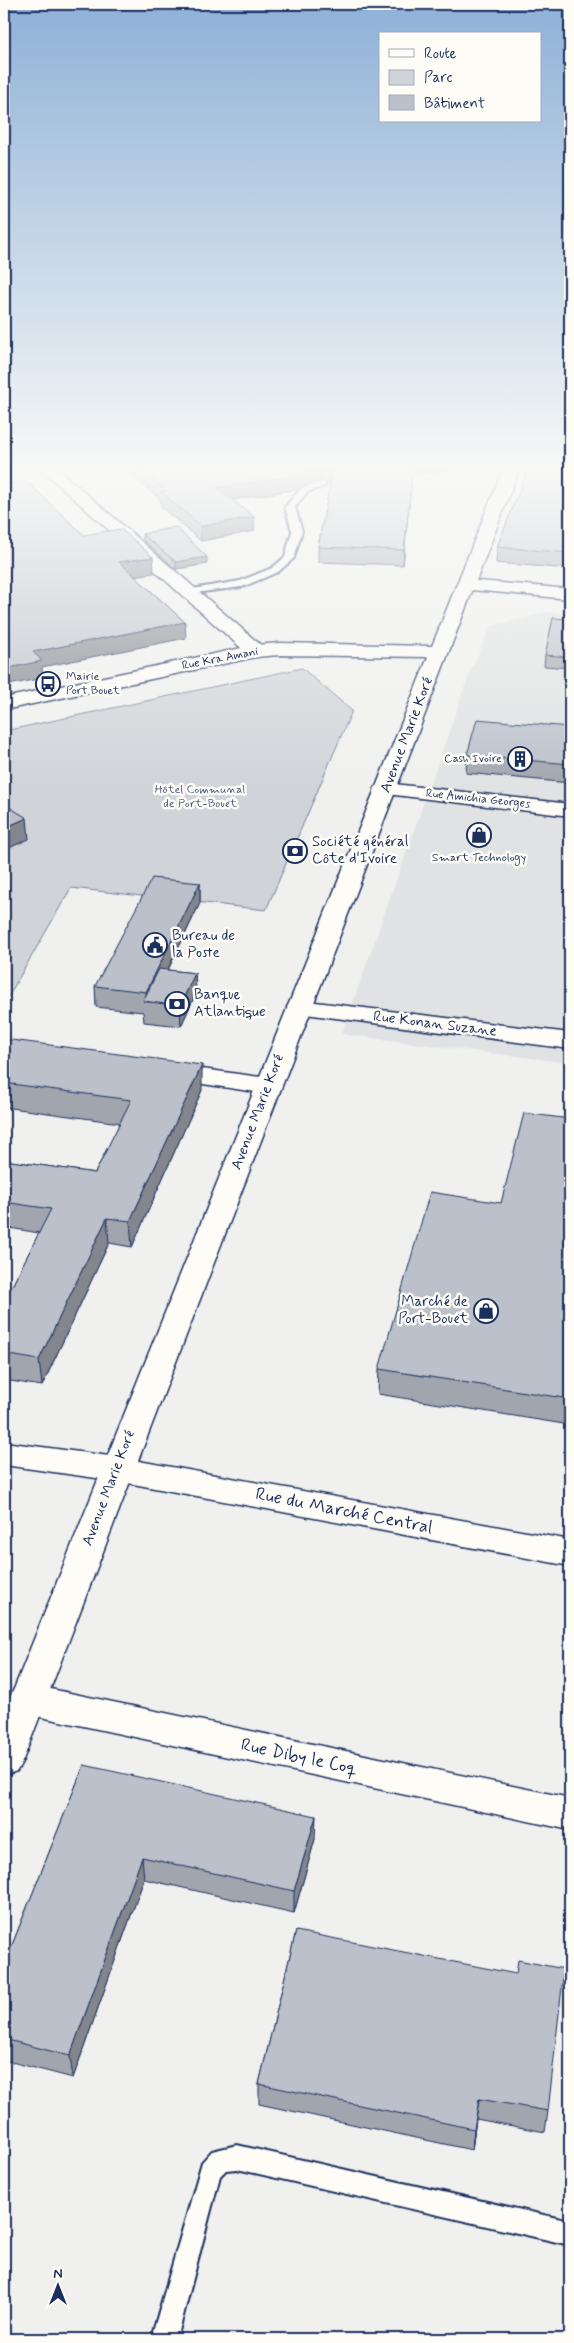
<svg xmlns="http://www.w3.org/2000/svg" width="574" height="2343" font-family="Mynerve,sans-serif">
<rect width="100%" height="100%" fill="#f0f0ee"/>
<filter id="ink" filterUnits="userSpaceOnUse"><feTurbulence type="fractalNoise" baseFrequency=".02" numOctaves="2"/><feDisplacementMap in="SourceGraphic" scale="10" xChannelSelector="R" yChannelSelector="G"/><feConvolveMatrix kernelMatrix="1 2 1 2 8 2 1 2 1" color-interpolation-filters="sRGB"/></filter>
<g filter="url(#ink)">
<path fill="#e0e2e3" d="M547,612L570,613V1063L342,1034L469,675L491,626Z"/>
<path fill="#d0d3d8" stroke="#76819b" d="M302,668L352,711L266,910L71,888L4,1004V731Z"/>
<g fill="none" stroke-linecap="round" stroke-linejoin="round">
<defs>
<path id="lane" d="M322,481L326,484L325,486L307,492L295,507L302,531L294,558L278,572L242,587L186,594V590L240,581L272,568L285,557L292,531L285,507L301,488Z
M237,2145L570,2221V2245L237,2169L226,2170L220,2176L177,2339H151L202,2162L212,2151Z"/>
<path id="street" d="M35,464H52L263,647L265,651L263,655L256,657L249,655Z
M466,580L570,589V599L460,589L457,585L460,581Z
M385,783L570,804V816L378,793L374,789L378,785Z
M299,1000L570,1033V1049L290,1012L287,1007L290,1002Z
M166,1064L268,1078L277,1080L281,1086L277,1092L268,1094L157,1077L153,1072L157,1067Z
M4,1442L117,1457L570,1540V1566L117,1481L4,1465Z
M27,1684L570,1798V1830L27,1714L14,1709L9,1699L14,1689Z"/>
<path id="secondary" d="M505,464H521L23,1760L17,1771L4,1775V1714L428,657L279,655L256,657L4,710V698L256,645L279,643L432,646Z"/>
</defs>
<use href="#lane" stroke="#1b2f5e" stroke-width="4"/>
<use href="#street" stroke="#1b2f5e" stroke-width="3"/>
<use href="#secondary" stroke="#1b2f5e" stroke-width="3"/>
<use href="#lane" fill="#fdfcf7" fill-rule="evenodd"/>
<use href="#street" fill="#fdfcf7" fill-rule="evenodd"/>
<use href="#secondary" fill="#fdfcf7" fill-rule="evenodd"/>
</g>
<path fill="#a1a5ae" stroke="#1b2f5e" d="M117,464H451V470L412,475L403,565L318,562V547L330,484H328L321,479L298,489L232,500L254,517V531L201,541L161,507V500Z
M570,464V569L496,563L497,547Z
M142,534L207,564L176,569L143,540Z
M570,619V668L544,666L545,655Z
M570,727V783L466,773L467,755Z
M200,883V903L168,970L195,973L196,993L181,1026L144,1022L143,1012L96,1007L95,986Z
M4,1039L202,1090L132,1247L109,1243L42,1386L4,1380V1302L39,1233L4,1227V1160L95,1173L120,1123L4,1107Z
M570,1119V1425L378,1394L379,1369L501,1203Z
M84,1765L315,1839L294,1913L144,1879L73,2078L4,2060V1965Z
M296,1931L548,2111L545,2132L476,2119L472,2150L259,2104V2084Z"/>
<path fill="#83868d" stroke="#1b2f5e" d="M413,464H451V470L412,475L403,565L404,550Z
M322,465L321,479L298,489L218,502L217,488Z
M333,469L332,483L328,484V470Z
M254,517V531L201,541V526Z
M153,557L154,573L120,578L119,562Z
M207,557V564L176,569V562Z
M185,622L186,638L42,667L43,678L4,686V669L33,652Z
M27,818L29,839L4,850V828Z
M200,883V903L152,1002H147L146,992Z
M195,973L196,993L181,1026L180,1006Z
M202,1065V1090L132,1247L130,1221Z
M107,1218L109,1243L42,1386L39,1360Z
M316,1816L315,1839L294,1913V1891Z
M142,1857L144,1879L73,2078L70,2056Z
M479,2099L476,2119L472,2150L474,2129Z"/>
<path fill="#bbc0ca" stroke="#1b2f5e" d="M133,464H413L404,550L318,547L333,469L328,470L322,465L298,475L217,488L254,517L201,526L161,492L167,491Z
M530,464H570V553L497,547Z
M26,481L84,535L121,529L153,557L119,562L185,622L33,652L42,661L4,669V485Z
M176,527L207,557L176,562L142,534Z
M553,618L570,619V657L545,655Z
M477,719L570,727V764L467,755Z
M4,804L27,818L4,828Z
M152,878L200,883L146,992L95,986Z
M159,969L195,973L180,1006L143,1001Z
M4,1039L202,1065L130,1221L107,1218L39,1360L4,1354V1302L51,1209L4,1202V1160L95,1173L131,1100L4,1083Z
M524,1113L570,1119V1399L379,1369L430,1192L501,1203Z
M84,1765L316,1816L294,1891L142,1857L70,2056L4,2039V1965Z
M296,1931L516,1974L518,1960L564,1969L548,2111L479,2099L474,2129L259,2084Z"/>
</g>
<linearGradient id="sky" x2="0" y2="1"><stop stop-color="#8eb1d7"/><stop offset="0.59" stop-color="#f8f8f7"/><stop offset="1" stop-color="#f8f8f7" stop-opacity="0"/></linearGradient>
<rect width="574" height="792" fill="url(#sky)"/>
<defs>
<symbol id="bus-ring" viewBox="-11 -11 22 22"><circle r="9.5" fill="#fdfcf7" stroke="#1b2f5e" stroke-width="1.5"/><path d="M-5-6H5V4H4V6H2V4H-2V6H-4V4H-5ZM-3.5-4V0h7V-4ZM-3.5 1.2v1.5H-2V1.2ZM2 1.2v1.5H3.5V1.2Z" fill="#1b2f5e"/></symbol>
<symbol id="building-ring" viewBox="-11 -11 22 22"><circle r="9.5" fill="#fdfcf7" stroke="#1b2f5e" stroke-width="1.5"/><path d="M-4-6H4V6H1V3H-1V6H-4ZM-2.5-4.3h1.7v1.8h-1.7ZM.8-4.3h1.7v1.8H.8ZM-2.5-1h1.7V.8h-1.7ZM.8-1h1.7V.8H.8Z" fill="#1b2f5e"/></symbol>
<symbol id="shop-ring" viewBox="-11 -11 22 22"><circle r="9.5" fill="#fdfcf7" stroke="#1b2f5e" stroke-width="1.5"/><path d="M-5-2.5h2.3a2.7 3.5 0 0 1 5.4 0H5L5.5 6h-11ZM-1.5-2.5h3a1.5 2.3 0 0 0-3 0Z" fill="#1b2f5e"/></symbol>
<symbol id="bank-ring" viewBox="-11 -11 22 22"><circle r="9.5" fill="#fdfcf7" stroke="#1b2f5e" stroke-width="1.5"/><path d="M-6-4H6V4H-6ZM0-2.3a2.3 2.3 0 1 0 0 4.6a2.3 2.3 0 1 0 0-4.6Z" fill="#1b2f5e"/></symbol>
<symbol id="civic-ring" viewBox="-11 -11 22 22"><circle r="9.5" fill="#fdfcf7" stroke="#1b2f5e" stroke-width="1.5"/><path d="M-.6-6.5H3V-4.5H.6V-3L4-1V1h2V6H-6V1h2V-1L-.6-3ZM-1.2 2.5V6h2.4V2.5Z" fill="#1b2f5e"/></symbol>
</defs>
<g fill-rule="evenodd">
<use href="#bus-ring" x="34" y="670" width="28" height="28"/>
<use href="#building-ring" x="506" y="745" width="28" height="28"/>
<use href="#shop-ring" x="465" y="821" width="28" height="28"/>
<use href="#bank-ring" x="281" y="837" width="28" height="28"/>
<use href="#civic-ring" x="141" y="931" width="28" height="28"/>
<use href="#bank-ring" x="163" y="990" width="28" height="28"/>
<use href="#shop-ring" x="472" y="1297" width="28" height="28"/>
</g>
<g text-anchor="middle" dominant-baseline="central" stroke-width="5" stroke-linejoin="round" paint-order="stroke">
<g font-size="12" fill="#1b2f5e" stroke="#fdfcf7">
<text transform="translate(220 659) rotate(-11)">Rue Kra Amani</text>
<text transform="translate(478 799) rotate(6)">Rue Amichia Georges</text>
</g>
<g font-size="12" fill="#1b2f5e" stroke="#fdfcf7" text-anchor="start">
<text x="66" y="677">Mairie<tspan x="66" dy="14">Port Bouet</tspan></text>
<text x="502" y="759" text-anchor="end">Cash Ivoire</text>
<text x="479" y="858" text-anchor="middle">Smart Technology</text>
</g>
<g font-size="12" fill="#48587c" stroke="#fdfcf7">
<text x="200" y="790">Hôtel Communal<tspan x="200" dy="14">de Port-Bouët</tspan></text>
</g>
<g font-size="15" fill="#1b2f5e" stroke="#fdfcf7">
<text transform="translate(407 735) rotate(-69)">Avenue Marie Koré</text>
<text transform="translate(435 1024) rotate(7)">Rue Konan Suzane</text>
<text transform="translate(258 1112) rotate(-69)">Avenue Marie Koré</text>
<text transform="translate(109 1488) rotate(-69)">Avenue Marie Koré</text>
</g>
<g font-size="15" fill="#1b2f5e" stroke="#fdfcf7" text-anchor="start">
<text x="312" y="842">Société général<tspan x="312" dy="17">Côte d'Ivoire</tspan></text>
<text x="172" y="936">Bureau de<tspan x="172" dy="17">la Poste</tspan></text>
<text x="194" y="995">Banque<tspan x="194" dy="17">Atlantique</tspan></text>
<text x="468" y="1302" text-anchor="end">Marché de<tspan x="468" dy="17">Port-Bouët</tspan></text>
</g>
<g font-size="18" fill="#1b2f5e" stroke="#fdfcf7">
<text transform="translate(344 1511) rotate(11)">Rue du Marché Central</text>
<text transform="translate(299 1757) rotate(12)">Rue Diby le Coq</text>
</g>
</g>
<rect width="574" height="2343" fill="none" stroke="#fdfcf7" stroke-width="20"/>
<rect x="10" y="10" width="554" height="2323" fill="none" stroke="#1b2f5e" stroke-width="2" filter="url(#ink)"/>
<rect x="379" y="32" width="162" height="90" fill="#fdfcf7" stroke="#a3aaba"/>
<rect x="389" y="49" width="25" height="8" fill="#fdfcf7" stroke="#a3aaba"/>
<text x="424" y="58" font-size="15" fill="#1b2f5e">Route</text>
<rect x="389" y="70" width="25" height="15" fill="#d0d3d8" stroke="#a3aaba"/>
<text x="424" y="82" font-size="15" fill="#1b2f5e">Parc</text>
<rect x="389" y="95" width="25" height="15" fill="#bbc0ca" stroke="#a3aaba"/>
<text x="424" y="108" font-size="15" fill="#1b2f5e">Bâtiment</text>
<g transform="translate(58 2286)" stroke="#fdfcf7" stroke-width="4" paint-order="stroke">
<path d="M0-4L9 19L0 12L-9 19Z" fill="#1b2f5e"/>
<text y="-8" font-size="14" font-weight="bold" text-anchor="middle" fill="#1b2f5e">N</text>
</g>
</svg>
